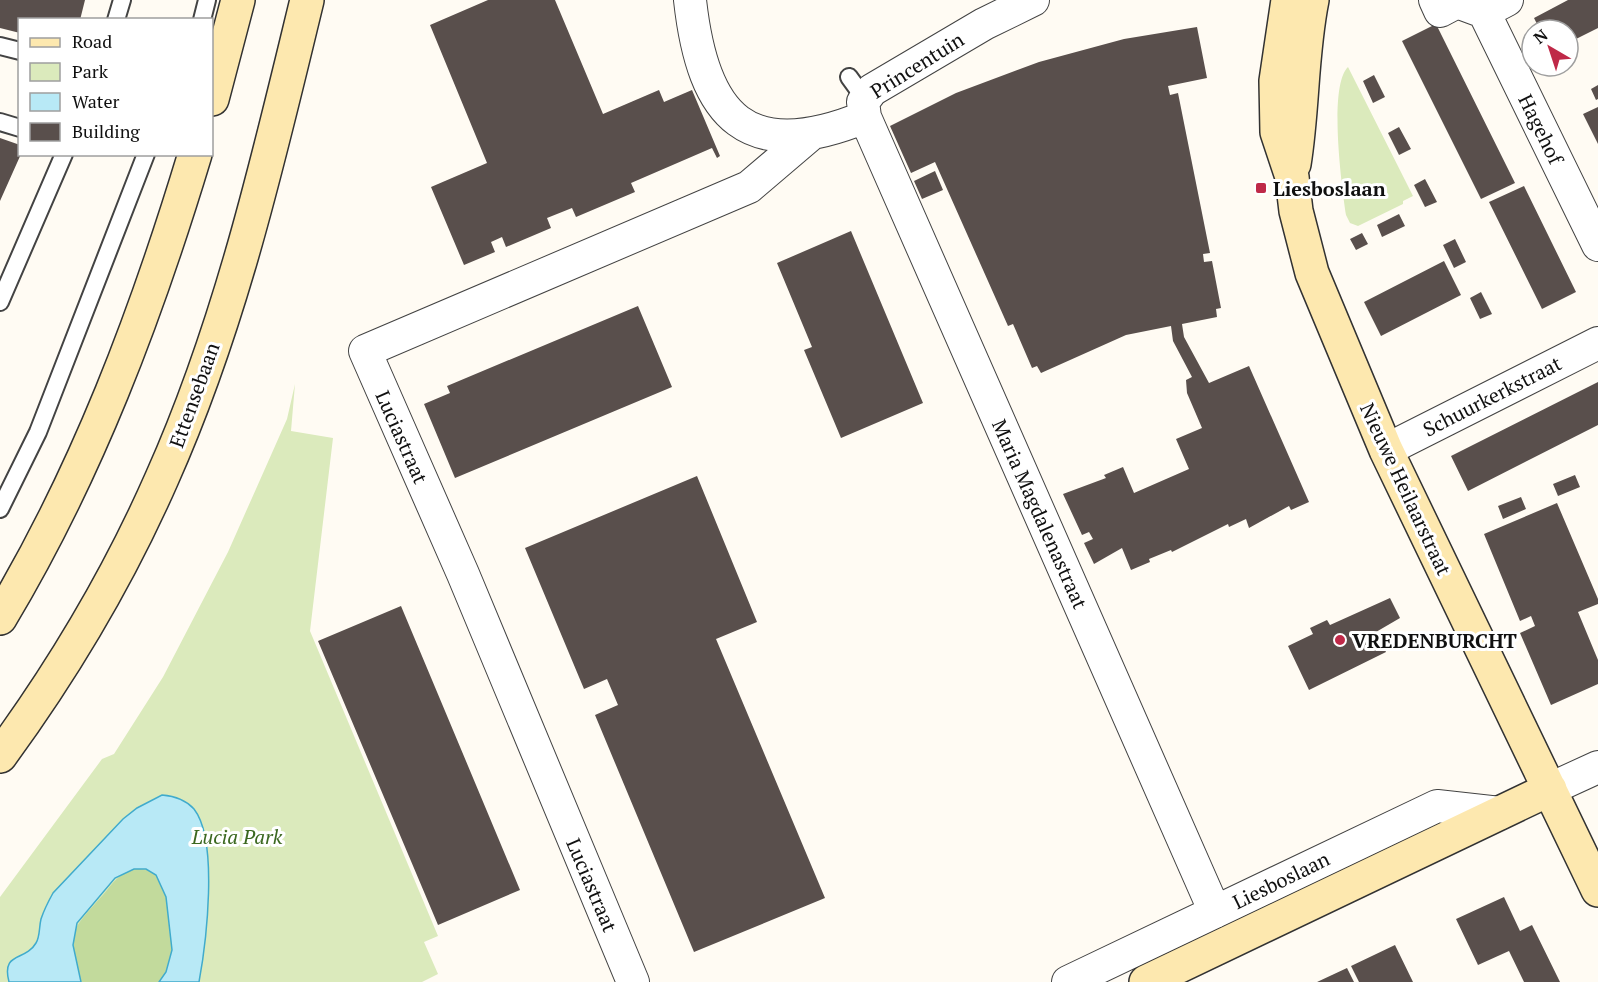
<svg xmlns="http://www.w3.org/2000/svg" width="1598" height="982" font-family="'PT Serif',serif">
<rect width="100%" height="100%" fill="#fffbf3"/>
<path fill="#dbeabc" d="M1348,67L1413,196L1403,201V204L1358,226L1350,223L1346,215C1342,188 1328,86 1348,67Z
M295,384L291,431L333,438L310,631L438,936L424,942L438,974L422,982H0V897L102,759L114,754L163,677L228,552L287,419Z"/>
<path fill="#c2da9c" d="M134,869C142,869 149,869 156,874C170,888 175,943 171,962C169,969 164,976 159,982H81C69,930 68,934 103,895C113,883 118,874 134,869Z"/>
<path fill="#b8e9f6" stroke="#40abcc" stroke-width="1.5" d="M162,795C174,796 186,800 194,809C219,841 206,944 199,982H159L166,972L172,950L166,897L156,875L146,869H134L115,878L77,923L73,945L81,982H9C1,951 25,962 36,943C40,937 39,927 41,919C44,910 48,902 53,893L123,819L137,808Z"/>
<path fill="#594f4c" d="M0,0H85L80,20H20V33L0,28Z
M488,0H555L603,114L659,90L664,102L692,90L720,156L717,158L712,148L631,183L635,192L576,217L572,208L547,218L551,228L506,247L502,237L491,242L495,252L464,265L431,187L487,163L430,25Z
M1568,0H1598V28L1568,43V30H1540L1534,18Z
M1436,24L1515,183L1481,199L1402,41Z
M1197,27L1207,78L1168,86L1170,95L1178,93L1210,253L1203,254L1204,262L1212,261L1221,308L1216,309L1217,317L1182,324L1184,337L1209,383L1249,366L1309,502L1291,510L1289,506L1249,528L1246,519L1229,527L1228,524L1172,552L1171,550L1149,559L1150,562L1131,570L1122,548L1094,564L1084,543L1093,539L1089,532L1082,535L1063,494L1106,478L1104,475L1123,467L1134,493L1189,469L1176,439L1202,428L1187,393L1186,380L1192,377L1173,341L1171,326L1126,335L1041,373L1037,366L1032,368L1013,324L1008,326L935,162L911,173L890,126L956,93L1039,62L1124,39Z
M1374,75L1385,97L1373,103L1363,81Z
M1598,85V99L1596,100L1591,89Z
M1598,107V144L1583,114Z
M1399,127L1411,149L1399,155L1388,133Z
M0,138L20,145L21,154L0,201Z
M935,171L943,190L922,199L914,181Z
M1425,179L1437,202L1425,207L1414,185Z
M1524,186L1576,292L1542,309L1489,202Z
M1399,214L1405,226L1382,237L1377,225Z
M851,231L923,403L841,438L804,350L812,347L777,263Z
M1362,233L1368,244L1356,250L1350,239Z
M1455,239L1466,262L1454,268L1443,245Z
M1444,261L1461,295L1381,336L1364,302Z
M1481,292L1492,314L1480,319L1470,298Z
M638,306L672,387L455,478L424,404L450,393L447,386Z
M1598,382V425L1468,491L1451,456Z
M1575,475L1580,487L1558,496L1553,484Z
M697,476L757,622L716,639L825,898L694,952L595,715L618,705L607,679L584,689L525,548Z
M1521,497L1526,509L1503,519L1498,506Z
M1557,503L1598,599V604L1578,612L1598,660V684L1551,705L1520,633L1535,626L1531,616L1520,621L1484,534Z
M1390,598L1400,618L1376,632L1386,652L1309,690L1288,646L1313,634L1310,628L1327,620L1330,625Z
M401,606L520,890L438,925L318,641Z
M1504,897L1520,931L1532,925L1560,982H1524L1509,951L1478,965L1456,919Z
M1395,945L1413,982H1359L1351,966Z
M1347,968L1354,982H1317Z"/>
<g fill="none" stroke-linecap="round" stroke-linejoin="round">
<defs>
<path id="lane" d="M116,20L122,0
M202,20L207,0
M0,46L20,51
M849,77L865,99
M0,122L20,128
M0,302L64,154
M0,509L38,432L146,154"/>
<path id="street" d="M690,0C703,118 747,165 865,117L863,102L872,90L984,24L1033,0
M1435,0L1440,11L1457,2L1484,12
M1507,0L1484,12L1598,245
M865,117L1215,912
M1386,450L1598,343
M1550,789L1598,767
M633,982L463,574L365,351L749,187L810,135
M1068,982L1437,806L1500,813"/>
<path id="secondary" d="M1288,0L1276,81L1277,132L1292,177L1296,211L1312,273L1386,450L1598,890
M212,99L238,0
M1294,164C1303,109 1301,54 1312,0
M0,618C87,473 146,316 195,154
M0,756C63,670 119,576 162,478C230,326 268,161 307,0
M1146,982L1550,789"/>
</defs>
<use href="#lane" stroke="#434343" stroke-width="20"/>
<use href="#street" stroke="#434343" stroke-width="34"/>
<use href="#secondary" stroke="#323232" stroke-width="36"/>
<use href="#lane" stroke="#fff" stroke-width="16"/>
<use href="#street" stroke="#fff" stroke-width="32"/>
<use href="#secondary" stroke="#fde8af" stroke-width="33"/>
</g>
<g fill="#bf2948" stroke="#fff" stroke-width="2">
<rect x="1255" y="182" width="12" height="12" rx="3"/>
<circle cx="1340" cy="640" r="6"/>
</g>
<g text-anchor="middle" dominant-baseline="central" stroke-width="6" stroke-linejoin="round" paint-order="stroke">
<g font-size="20" fill="#101010" stroke="#fff">
<text transform="translate(917 65) rotate(-32)">Princentuin</text>
<text transform="translate(1541 129) rotate(64)">Hagehof</text>
<text transform="translate(194 395) rotate(-70)">Ettensebaan</text>
<text transform="translate(1492 396) rotate(-27)">Schuurkerkstraat</text>
<text transform="translate(402 437) rotate(66)">Luciastraat</text>
<text transform="translate(1406 489) rotate(65)">Nieuwe Heilaarstraat</text>
<text transform="translate(1040 514) rotate(66)">Maria Magdalenastraat</text>
<text transform="translate(1281 880) rotate(-26)">Liesboslaan</text>
<text transform="translate(592 885) rotate(67)">Luciastraat</text>
</g>
<g font-size="20" font-weight="bold" fill="#101010" stroke="#fff" text-anchor="start">
<text x="1273" y="188">Liesboslaan</text>
<text x="1352" y="640">VREDENBURCHT</text>
</g>
<g font-size="20" font-style="italic" fill="#3b6820" stroke="#fff">
<text x="237" y="836">Lucia Park</text>
</g>
</g>
<rect x="18" y="18" width="195" height="138" fill="#ffffff" stroke="#9f9f9f" stroke-width="1.5"/>
<rect x="30" y="38" width="30" height="9" fill="#fde8af" stroke="#9f9f9f" stroke-width="1.5"/>
<text x="72" y="48" font-size="18" fill="#101010">Road</text>
<rect x="30" y="63" width="30" height="18" fill="#dbeabc" stroke="#9f9f9f" stroke-width="1.5"/>
<text x="72" y="78" font-size="18" fill="#101010">Park</text>
<rect x="30" y="93" width="30" height="18" fill="#b8e9f6" stroke="#9f9f9f" stroke-width="1.5"/>
<text x="72" y="108" font-size="18" fill="#101010">Water</text>
<rect x="30" y="123" width="30" height="18" fill="#594f4c" stroke="#9f9f9f" stroke-width="1.5"/>
<text x="72" y="138" font-size="18" fill="#101010">Building</text>
<g transform="translate(1550 48) rotate(321)"><circle r="28" fill="#ffffff" stroke="#9f9f9f" stroke-width="1.5"/>
<path d="M0-4.5L10 22L0 15L-10 22Z" fill="#bf2948"/>
<text y="-9" font-size="16" font-weight="bold" text-anchor="middle" fill="#101010">N</text>
</g>
</svg>
